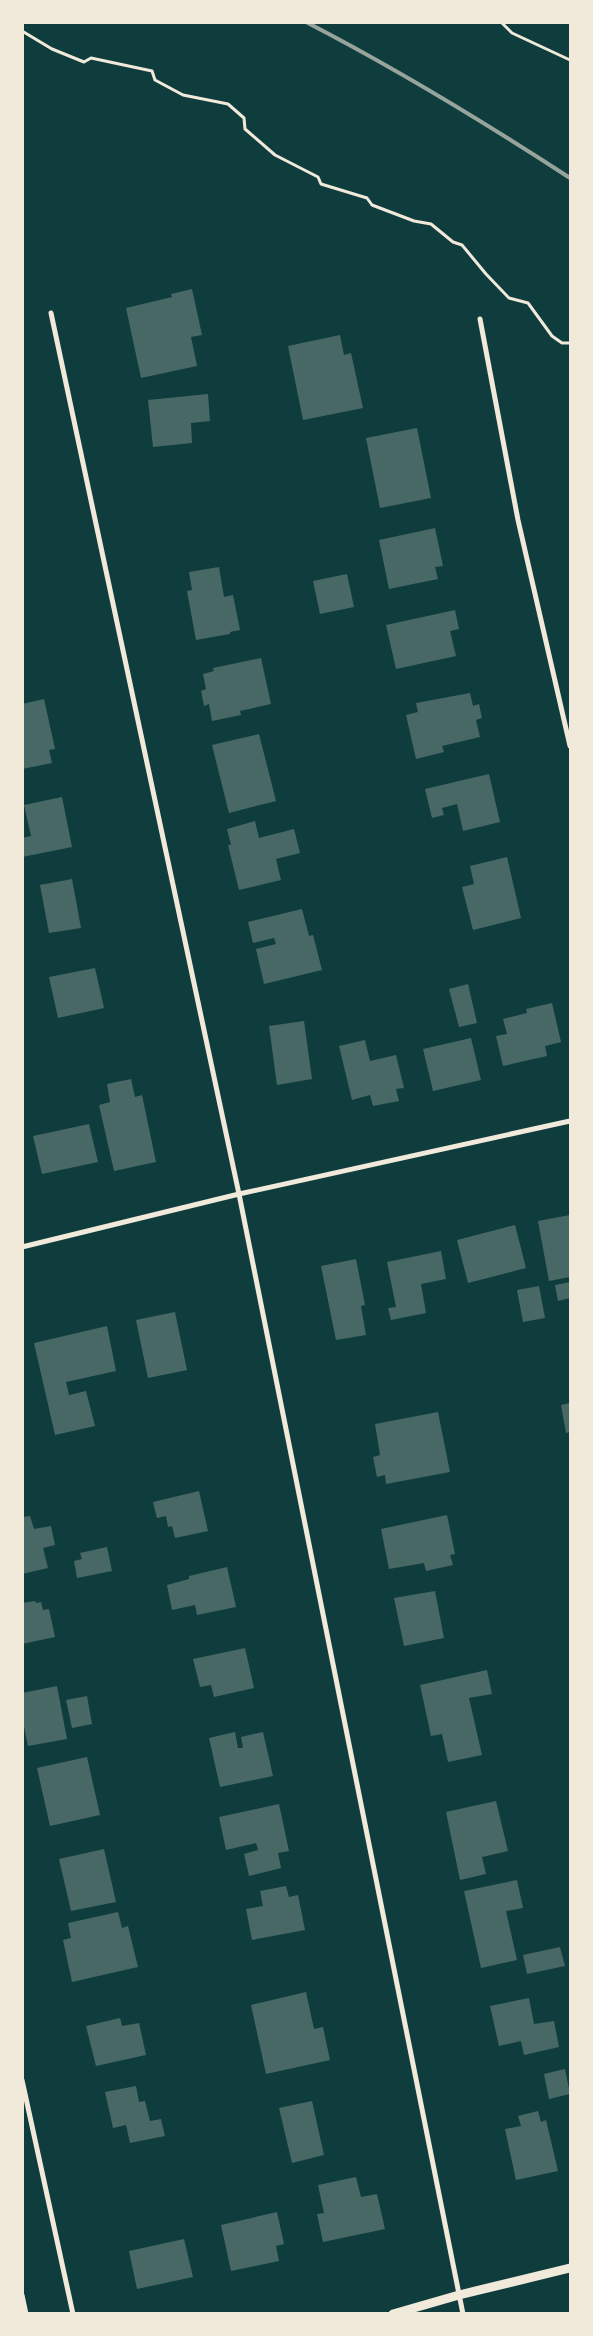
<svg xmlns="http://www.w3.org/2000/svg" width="593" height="2336" font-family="Figtree,sans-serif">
<rect width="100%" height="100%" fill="#0f3d3e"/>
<path fill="#486865" d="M192,289L202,335L191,337L197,366L141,378L126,308L172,297L171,294Z
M340,335L344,355L351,353L363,408L303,420L288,346Z
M208,394L210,421L191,423L192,443L153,447L148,400Z
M417,428L431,498L380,508L366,438Z
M435,528L443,566L435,567L438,579L389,589L379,540Z
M219,567L224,597L233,595L240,630L230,632V634L196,640L187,591L192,590L189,572Z
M347,574L354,607L320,614L313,581Z
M455,610L459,629L450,631L456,656L396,669L386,625Z
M261,658L271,704L240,711L241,715L212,721L209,704L204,706L201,691L206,689L203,674L214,671L213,668Z
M470,693L473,706L479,704L482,718L476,720L480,737L442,746L444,752L416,759L406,715L418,712L416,703Z
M44,699L55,749L49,750L52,763L22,769V704Z
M259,734L276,801L229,813L212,745Z
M489,774L500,822L463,831L457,804L442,808L444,815L432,818L425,789Z
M62,797L72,847L22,857V838L31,836L24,805Z
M255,821L259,838L294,829L300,853L276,859L281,880L239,890L228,845H231L227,829Z
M507,857L521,918L473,930L462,887L474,884L470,866Z
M72,879L81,928L49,933L40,885Z
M302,909L309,936L313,935L322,970L264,984L256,949L276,944L274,938L253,943L248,922Z
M95,968L104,1008L58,1018L49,977Z
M468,984L477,1023L459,1027L449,989Z
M552,1003L561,1042L545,1046L547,1056L503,1066L496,1036L507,1034L503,1019L527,1013L526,1009Z
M304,1021L312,1079L277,1085L269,1026Z
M471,1038L481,1080L433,1091L423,1049Z
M365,1040L370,1061L396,1055L404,1088L396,1089L399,1101L373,1106L370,1095L352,1100L339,1046Z
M131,1079L135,1097L142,1095L156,1162L114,1171L99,1105L110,1102L107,1084Z
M89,1124L98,1162L42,1174L33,1136Z
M570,1215V1277L549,1281L538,1221Z
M515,1225L526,1268L468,1283L457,1240Z
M441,1251L446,1279L421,1284L426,1313L391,1320L388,1308L396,1307L387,1262Z
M356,1259L365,1305L361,1306L366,1335L336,1340L321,1266Z
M570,1282V1298L558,1301L555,1285Z
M539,1286L545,1318L523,1322L517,1290Z
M175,1312L187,1370L148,1378L136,1320Z
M107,1326L116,1371L66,1382L69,1395L86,1391L95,1426L55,1435L34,1343Z
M570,1403V1432L566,1433L561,1405Z
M438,1412L450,1472L386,1484L385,1475L377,1477L373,1457L380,1455L375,1424Z
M199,1491L208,1531L175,1538L172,1526L168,1527L166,1516L157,1518L153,1502Z
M447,1515L455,1554L450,1555L453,1565L426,1571L424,1563L389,1569L381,1529Z
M30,1516L34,1529L51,1526L55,1545L43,1548L48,1568L22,1574V1517Z
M107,1547L112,1571L77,1578L74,1561L82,1559L80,1553Z
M227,1567L236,1607L197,1615L195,1605L172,1610L167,1585L189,1579V1576Z
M435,1591L444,1638L404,1646L394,1598Z
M35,1601L36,1603L41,1602L43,1610L49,1609L55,1637L22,1644V1603Z
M245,1648L254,1688L214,1697L211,1685L200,1687L193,1659Z
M487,1670L492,1694L469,1698L482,1755L448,1762L442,1734L431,1736L420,1685Z
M57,1686L67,1739L28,1746L22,1717V1693Z
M87,1696L92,1724L72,1728L66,1700Z
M235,1732L238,1748H243L241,1737L263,1732L273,1776L220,1787L209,1738Z
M87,1757L100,1815L50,1826L37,1768Z
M496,1801L508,1851L482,1857L486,1874L460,1880L446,1812Z
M279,1804L289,1851L278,1853L281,1868L249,1876L244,1854L258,1850L256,1843L226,1850L219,1817Z
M104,1849L116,1902L71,1911L59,1859Z
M517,1880L523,1908L506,1911L517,1960L481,1968L464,1891Z
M286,1886L289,1897L298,1895L305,1930L252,1940L246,1909L263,1906L260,1891Z
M118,1912L122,1928L128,1926L138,1967L72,1982L63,1940L71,1938L68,1923Z
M560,1947L565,1966L527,1974L523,1955Z
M306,1992L314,2029L323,2027L330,2060L266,2074L251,2005Z
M529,1998L534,2024L554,2021L559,2047L524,2055L521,2041L499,2046L490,2006Z
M120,2018L122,2026L139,2023L146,2055L96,2066L86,2026Z
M565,2069L570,2094L549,2099L544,2074Z
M136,2086L139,2102L145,2101L150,2121L161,2119L165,2136L130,2143L126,2125L113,2128L105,2092Z
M312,2101L324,2155L292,2163L279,2108Z
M538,2111L541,2122L546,2120L558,2171L516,2180L505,2129L521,2126L518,2116Z
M356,2177L361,2197L377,2194L385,2229L323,2242L317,2214L324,2213L318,2185Z
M277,2212L284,2244L276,2246L279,2261L231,2271L221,2225Z
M184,2239L193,2277L137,2289L129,2251Z"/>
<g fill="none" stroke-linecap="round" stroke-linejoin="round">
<path stroke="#f1e9da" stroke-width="3" d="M501,22L512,33L570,60
M22,31L52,49L84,62L91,58L152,71L155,80L183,95L228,104L244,118L245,129L275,155L318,177L321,184L367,198L372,205L414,221L431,224L453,242L462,245L486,274L509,298L528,303L552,336L562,343H570"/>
<path stroke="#f1e9da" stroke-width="5" d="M51,313L239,1194L463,2314
M480,319L518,520L570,746
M22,1247L239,1194L570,1121
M22,2080L73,2314
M22,2295L26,2314"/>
<path stroke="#f1e9da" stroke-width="9" d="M393,2314L459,2295L570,2268"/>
<path stroke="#97a49c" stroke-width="4" d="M306,22C397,69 484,122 570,178"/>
</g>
<rect width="593" height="2336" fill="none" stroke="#f1e9da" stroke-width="48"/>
</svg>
